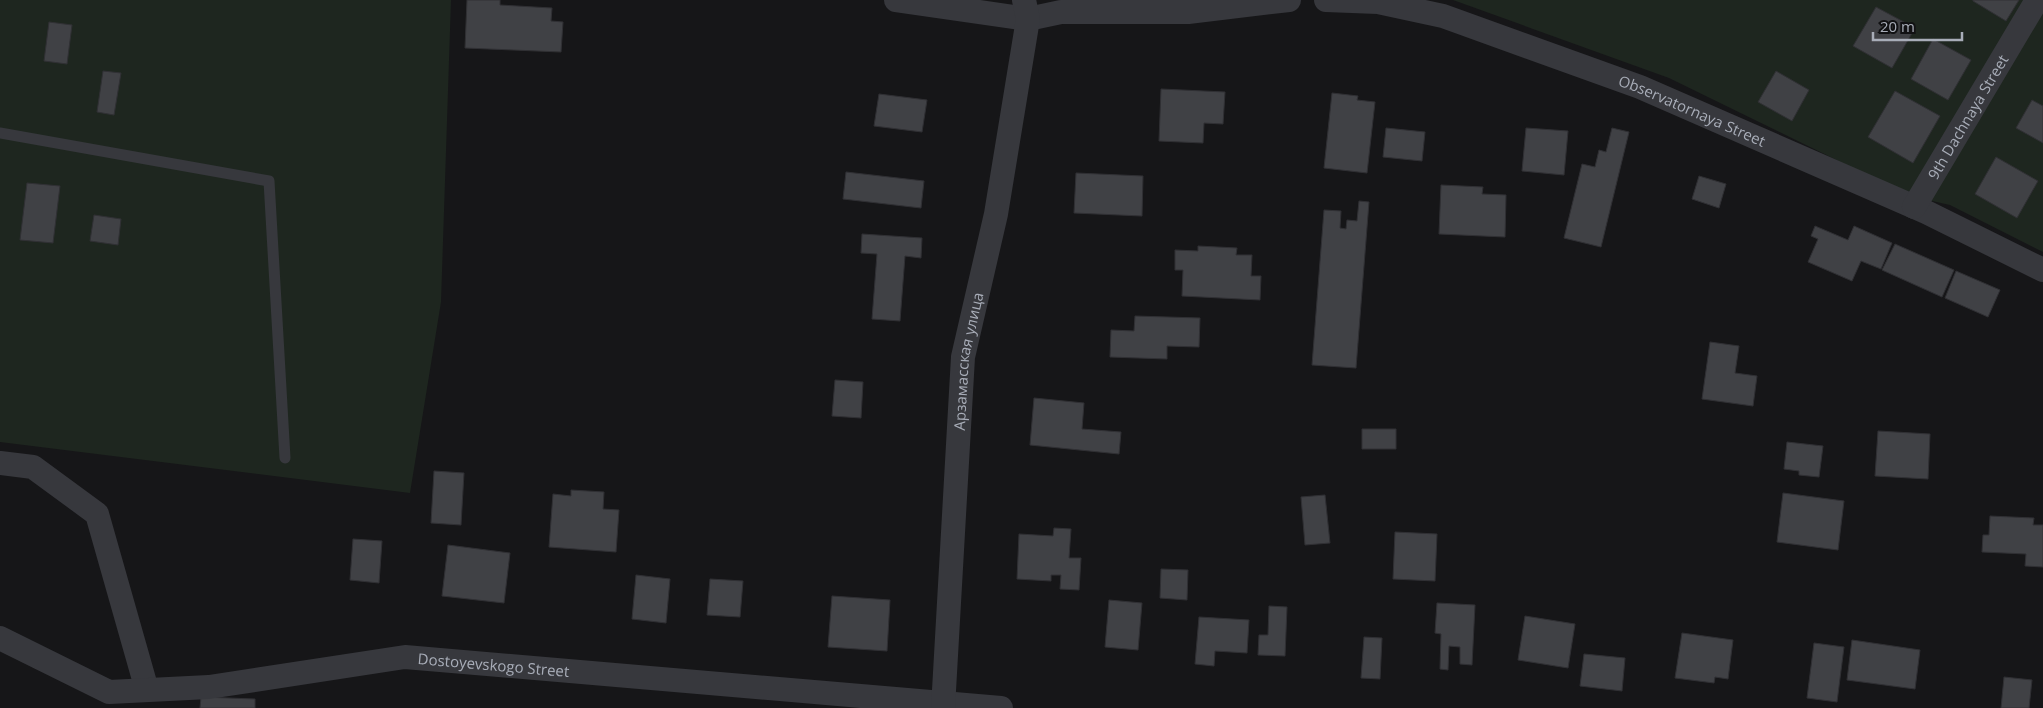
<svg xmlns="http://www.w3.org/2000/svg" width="2043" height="708" font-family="'Open Sans',sans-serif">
<rect width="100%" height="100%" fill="#161618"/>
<path fill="#1e261f" d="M0,0H451L441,302L410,493L0,442Z
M1453,0H2043V252L1950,205L1910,196L1669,78Z"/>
<path fill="#404145" stroke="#303034" d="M467,0H500V5L552,8L551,21L563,22L561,52L465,48Z
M1973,0H2019L2006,21L1973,1Z
M1876,7L1915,28L1892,68L1853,46Z
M49,22L72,25L67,64L44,61Z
M1933,39L1971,60L1948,100L1911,79Z
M103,71L121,73L114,115L97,112Z
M1776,71L1809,90L1792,121L1758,102Z
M1161,89L1225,92L1223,124L1204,123L1203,143L1159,141Z
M1895,91L1940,116L1913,163L1868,137Z
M1332,93L1358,96L1357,100L1375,102L1367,173L1324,168Z
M879,94L927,100L922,132L874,126Z
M2032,100L2043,106V143L2016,128Z
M1386,128L1425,132L1422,161L1383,157Z
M1526,128L1568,131L1564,175L1522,171Z
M1612,128L1629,132L1601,247L1564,238L1582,164L1595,167L1599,150L1606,152Z
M1996,157L2038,181L2017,218L1975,194Z
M846,172L924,181L921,208L843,199Z
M1076,173L1143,176L1142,216L1074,213Z
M1699,176L1726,184L1719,208L1692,199Z
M27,183L60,186L53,243L20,240Z
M1441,185L1483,187L1482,194L1506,195L1505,237L1439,234Z
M1359,201L1369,202L1356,368L1312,365L1324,210L1341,211L1340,228L1346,229L1347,220L1357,221Z
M94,215L121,219L118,245L90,241Z
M1815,226L1848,240L1854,226L1892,243L1881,269L1861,261L1852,281L1808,262L1818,239L1811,236Z
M862,234L922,238L921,258L905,256L900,321L872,319L877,254L861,253Z
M1895,244L1954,270L1942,297L1882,270Z
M1198,246L1237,248L1236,255H1252L1251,276H1261L1260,300L1182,296L1183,270H1175V250L1198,251Z
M1956,271L2000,290L1988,317L1945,298Z
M1135,316L1200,318L1199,347L1167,346V359L1110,357L1111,330L1134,331Z
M1710,342L1739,346L1735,373L1757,376L1753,406L1702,399Z
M835,380L863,382L861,418L832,416Z
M1034,398L1084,403L1082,429L1121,432L1119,454L1030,445Z
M1362,429H1396V449H1362Z
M1878,431L1930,434L1928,479L1875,476Z
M1787,442L1823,446L1819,477L1799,475V471L1784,469Z
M434,471L464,473L461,525L431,523Z
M571,490L604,492L603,509L619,510L616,552L549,547L553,494L571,496Z
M1783,493L1844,501L1838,550L1777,542Z
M1325,495L1330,543L1305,545L1301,497Z
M1990,516L2034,518L2033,525H2043V567L2025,566L2026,554L1982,552L1983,535H1989Z
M1054,528L1071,529L1069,558H1081L1079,590L1060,589L1061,575H1051V581L1017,579L1019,534L1053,536Z
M1395,532L1437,534L1435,581L1393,579Z
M353,539L382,541L379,583L350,580Z
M448,545L510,553L504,603L442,596Z
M1161,569L1188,570L1187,600L1160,598Z
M636,575L670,579L666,623L632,619Z
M710,579L743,581L740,617L707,615Z
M832,596L890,600L887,651L828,647Z
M1109,600L1142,603L1138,650L1105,647Z
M1437,603L1475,605L1472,665L1460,664V647L1449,646L1448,670L1440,669L1441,634L1435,633Z
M1269,606L1287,607L1285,656L1258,655L1259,635H1268Z
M1525,616L1575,624L1568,668L1518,660Z
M1199,617L1249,620L1247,653L1215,651L1214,666L1195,664Z
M1682,633L1733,640L1728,679L1715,677L1714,683L1675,678Z
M1364,637L1382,638L1380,679L1361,678Z
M1852,640L1920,650L1915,689L1847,680Z
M1814,643L1844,647L1837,702L1807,698Z
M1584,654L1625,658L1622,691L1580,686Z
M2004,677L2032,680L2029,708H2001Z
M201,697L255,699V708H200Z"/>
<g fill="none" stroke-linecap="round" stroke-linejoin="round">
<path stroke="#37383d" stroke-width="11" d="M0,133L269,181L285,458"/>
<g stroke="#37383d" stroke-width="24">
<path d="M896,0L1028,19L1061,12H1188L1289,0"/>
<path id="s1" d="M1326,0L1378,2L1443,16L1640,87L1926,212L2043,270"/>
<path id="s2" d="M1914,207L2037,0"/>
<path d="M0,463L33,467L97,514L147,690"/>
<path id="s3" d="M0,638L109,692L209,687L405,657L1001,708"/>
<path id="s4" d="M943,708L963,357L996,214L1028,19L1024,0"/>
</g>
</g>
<g text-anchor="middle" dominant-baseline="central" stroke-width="4" stroke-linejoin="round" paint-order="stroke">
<g font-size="15" fill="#a8adb8" stroke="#111113">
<text stroke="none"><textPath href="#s1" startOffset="385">Observatornaya Street</textPath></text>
<text stroke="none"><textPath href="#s2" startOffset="105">9th Dachnaya Street</textPath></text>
<text stroke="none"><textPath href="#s4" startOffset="348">Арзамасская улица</textPath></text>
<text stroke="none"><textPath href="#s3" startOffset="509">Dostoyevskogo Street</textPath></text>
</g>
</g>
<path d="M1873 32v8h89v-8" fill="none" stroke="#a8adb8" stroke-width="2.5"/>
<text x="1880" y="32" font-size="15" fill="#a8adb8" stroke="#111113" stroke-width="4" paint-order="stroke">20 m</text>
</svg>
